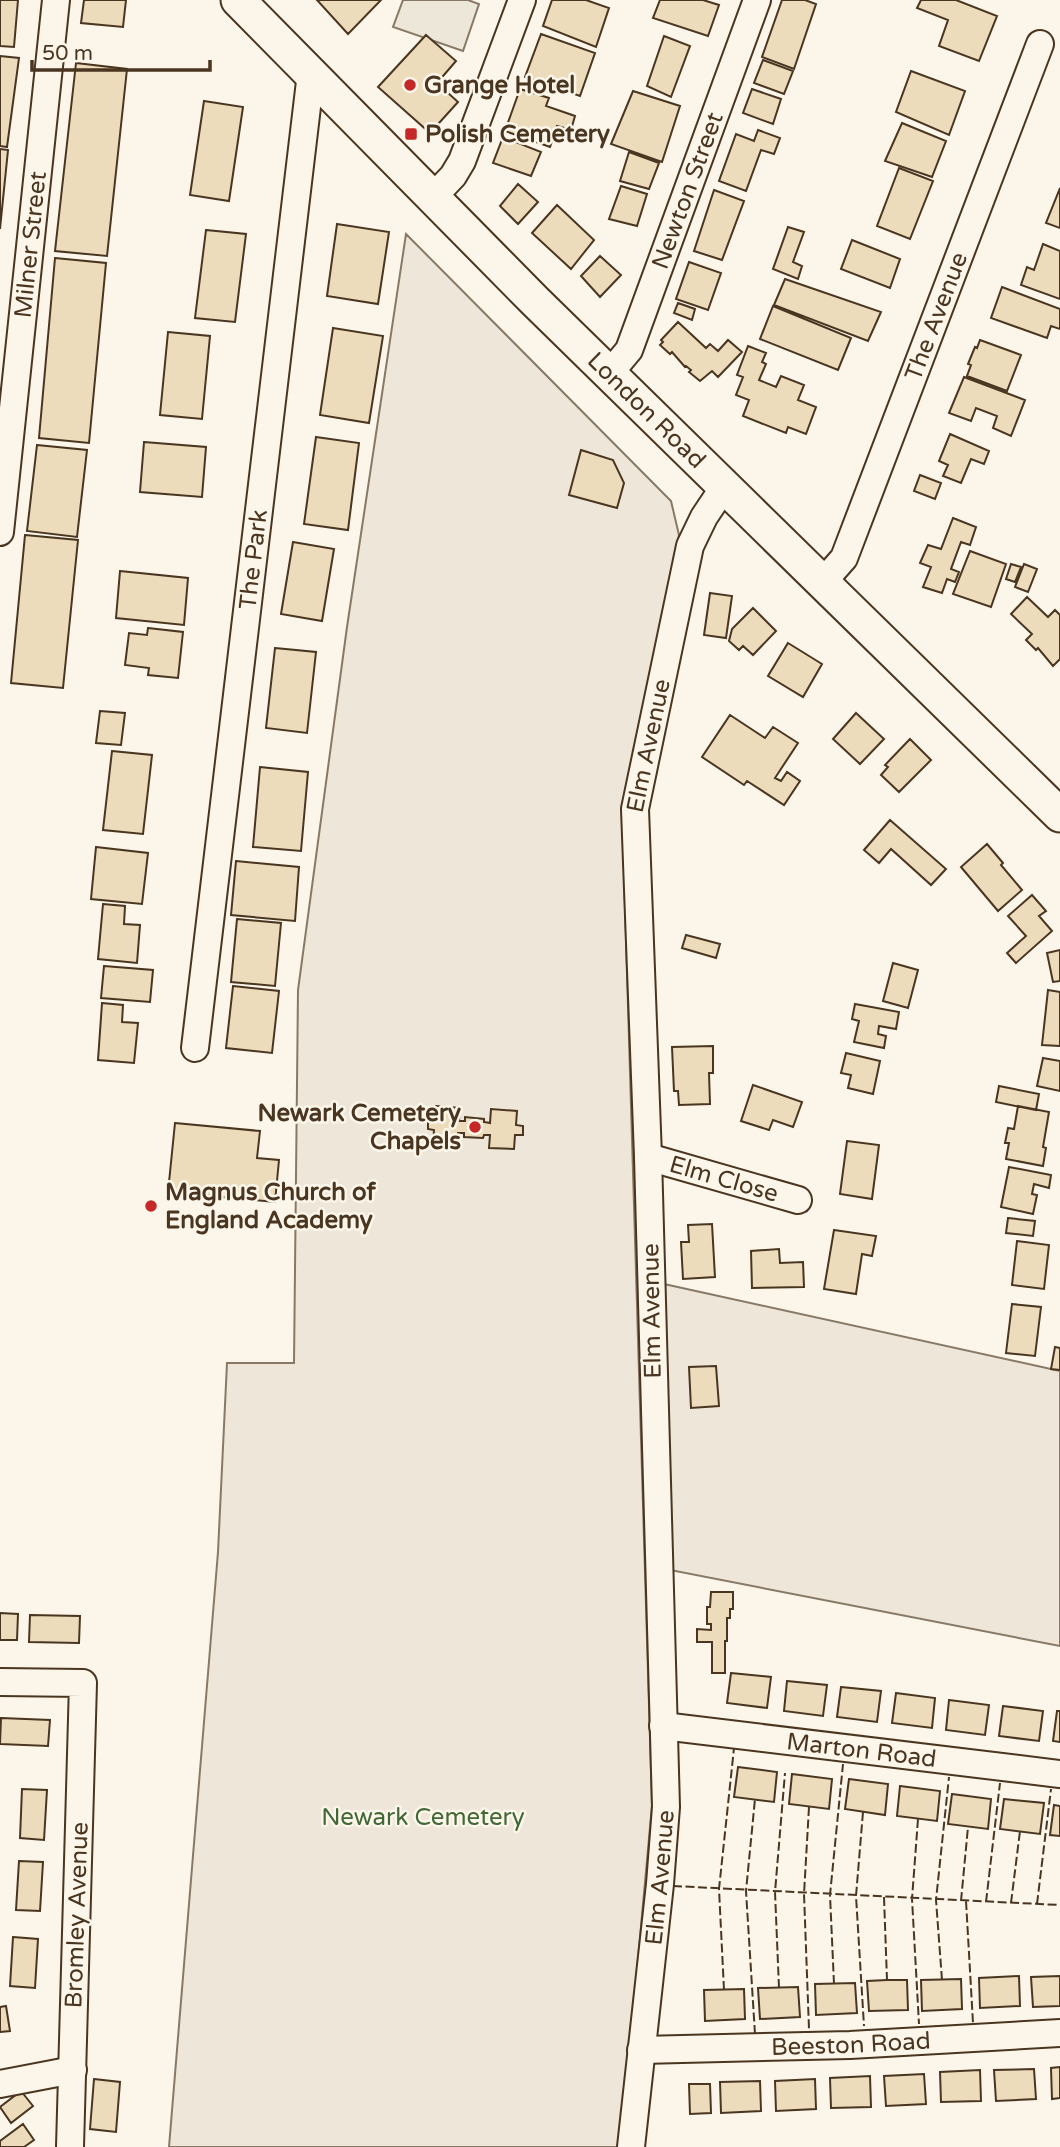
<svg xmlns="http://www.w3.org/2000/svg" width="1060" height="2147" font-family="'Varela Round',sans-serif">
<rect width="100%" height="100%" fill="#fbf6e9"/>
<path fill="#ede6d9" stroke="#887966" stroke-width="2" d="M406,234L671,501L679,535L622,806L652,1805L621,2147H169L218,1552L227,1363H294L298,990L347,627Z
M664,1284L1060,1371V1646L670,1570Z"/>
<path fill="#ede7d9" stroke="#887966" stroke-width="2" d="M403,0H468L479,4L463,51L393,27Z"/>
<path fill="#ecdcbc" stroke="#4a3520" stroke-width="2" d="M0,0H18L14,47L0,46Z
M84,0H126L123,27L81,23Z
M317,0H381L348,34Z
M552,0H586L609,8L596,47L543,26Z
M660,0H703L719,5L708,36L653,18Z
M782,0H805L816,4L794,69L762,57Z
M921,0H956L997,16L979,61L939,46L948,20L917,8Z
M541,34L595,53L580,96L525,77Z
M426,35L456,61L437,83L458,102L430,133L378,87Z
M664,36L690,46L671,97L647,86Z
M0,56L19,58L7,147L0,146Z
M763,60L793,71L784,94L754,83Z
M76,63L127,69L107,256L55,251Z
M911,71L965,91L949,135L896,112Z
M520,89L549,98L546,106L575,116L571,130L557,126L550,147L505,131Z
M752,89L781,99L773,124L743,113Z
M633,91L680,106L662,162L611,144Z
M204,101L243,107L229,201L190,195Z
M902,123L946,141L932,177L885,161Z
M758,130L780,138L774,154L761,150L746,191L719,181L736,134L754,141Z
M503,137L541,152L531,176L493,163Z
M0,149L8,150L0,229Z
M629,152L659,163L649,189L620,181Z
M899,168L933,181L910,239L877,226Z
M518,184L538,202L518,224L500,206Z
M621,186L647,194L637,226L609,219Z
M1060,188V228L1046,223Z
M714,190L744,201L722,260L694,251Z
M557,205L594,240L571,269L532,233Z
M337,224L389,232L378,304L327,296Z
M788,227L804,232L793,262L802,266L798,279L773,269Z
M206,230L246,234L235,322L195,318Z
M852,240L900,259L890,288L841,269Z
M1043,244L1060,251V299L1021,285L1027,267L1034,270Z
M600,256L621,275L600,297L581,276Z
M55,258L106,263L89,443L39,438Z
M689,262L721,273L708,310L676,299Z
M785,279L881,312L868,341L774,305Z
M1002,287L1060,309V329L1051,326L1047,338L991,318Z
M678,303L695,309L692,320L674,313Z
M773,306L851,338L838,370L760,339Z
M678,322L706,348L710,344L718,351L728,340L742,352L718,377L712,371L700,381L689,372L691,370L686,366L685,367L672,352L670,354L660,345L663,342L661,340Z
M333,328L383,336L369,423L320,415Z
M168,332L210,336L202,419L160,415Z
M980,340L1021,355L1007,391L967,376L971,365L968,364L975,347L977,348Z
M748,346L766,353L762,362L766,364L759,380L776,387L781,376L804,385L798,400L816,407L806,434L788,427L786,433L743,416L749,400L736,395L743,377L737,375Z
M964,377L1025,400L1011,436L993,428L997,416L976,408L971,421L949,413Z
M950,434L989,451L984,464L971,459L961,483L943,476L948,465L939,461Z
M316,437L359,443L348,530L304,524Z
M144,442L206,447L202,497L140,492Z
M37,445L87,450L77,537L27,531Z
M581,450L613,460L624,483L617,508L569,495Z
M920,475L941,483L935,499L914,491Z
M953,518L976,527L970,545L961,542L951,569L959,572L955,582L947,579L942,593L923,587L931,567L920,563L928,545L941,549Z
M25,535L78,540L63,688L11,683Z
M293,542L334,549L322,621L281,614Z
M970,551L1006,564L991,607L953,594Z
M1011,564L1021,567L1015,582L1006,579Z
M1024,564L1037,569L1028,592L1015,587Z
M120,571L188,578L184,625L116,618Z
M710,593L732,596L726,638L704,635Z
M1027,597L1048,617L1055,610L1060,615V659L1053,666L1038,648L1036,650L1026,640L1032,634L1011,614Z
M753,608L776,631L753,655L743,646L739,650L729,641L732,629Z
M148,628L183,632L178,678L148,675L149,668L125,665L129,633L147,635Z
M788,643L822,664L803,697L768,676Z
M275,648L316,652L307,733L266,728Z
M100,711L125,713L121,745L96,743Z
M856,713L884,739L860,764L833,739Z
M730,715L765,738L773,727L798,743L775,778L781,781L787,772L800,781L784,805L747,781L744,785L702,757Z
M910,739L931,760L899,792L881,775L888,767L885,765Z
M112,751L152,755L143,834L103,830Z
M260,767L308,772L301,851L253,847Z
M890,820L946,869L931,885L891,849L879,863L864,850Z
M987,844L1003,863L1001,865L1022,890L998,911L961,867Z
M96,847L148,853L142,904L91,899Z
M236,861L299,867L295,921L231,915Z
M1032,895L1046,911L1039,916L1052,931L1016,963L1007,953L1026,936L1008,916Z
M103,904L125,906L124,924L140,925L137,963L98,959Z
M237,919L281,923L275,986L231,982Z
M686,935L720,944L716,958L682,948Z
M1060,950V981L1053,982L1047,953Z
M893,963L918,970L908,1008L883,1001Z
M104,966L153,970L150,1002L101,998Z
M233,986L279,991L272,1053L226,1048Z
M1048,990L1060,992V1046L1042,1045Z
M102,1003L123,1005L122,1022L138,1023L134,1063L98,1060Z
M855,1004L899,1012L896,1029L879,1026L878,1034L886,1036L884,1048L854,1042L859,1021L852,1019Z
M713,1046V1073H709L710,1104L679,1105L678,1091H674L672,1047Z
M846,1053L880,1061L873,1094L848,1088L851,1075L841,1073Z
M1043,1058L1060,1061V1091L1037,1086Z
M753,1085L802,1102L793,1127L773,1120L769,1130L741,1121Z
M999,1086L1039,1094L1036,1110L996,1102Z
M436,1106L460,1108L459,1121H465V1117L484,1119V1122L490,1123L491,1109L517,1111L516,1125L523,1126V1135H515L514,1149L489,1148L490,1135H484L483,1138L464,1137V1133H458L457,1146L433,1144L434,1130L428,1129V1120H435Z
M1018,1106L1049,1112L1043,1147L1046,1148L1043,1166L1006,1159L1009,1143H1005L1008,1128L1014,1129Z
M175,1123L260,1131L257,1158L279,1160L275,1202L168,1192Z
M847,1141L879,1145L872,1199L840,1194Z
M1009,1167L1051,1175L1049,1188L1034,1184L1032,1194L1037,1195L1033,1214L1001,1207Z
M1008,1218L1035,1221L1033,1236L1006,1233Z
M712,1224L715,1277L683,1279L681,1242H689L688,1225Z
M834,1230L876,1236L872,1256L862,1254L856,1294L824,1289Z
M1017,1241L1049,1245L1044,1289L1012,1285Z
M779,1249L780,1263L803,1262L804,1287L752,1288L751,1251Z
M1012,1304L1041,1307L1035,1356L1006,1353Z
M1055,1347L1060,1348V1370L1051,1369Z
M716,1366L719,1406L691,1408L689,1367Z
M711,1592H733V1609H730V1618H727V1641H725V1673H712V1642H697V1629L711,1630V1624H707V1607H710Z
M0,1613L18,1614L17,1640H0Z
M30,1615L80,1616L79,1643L29,1642Z
M731,1673L771,1677L767,1708L727,1703Z
M787,1681L827,1685L823,1716L784,1711Z
M841,1687L881,1691L877,1722L837,1717Z
M896,1693L935,1698L932,1728L892,1723Z
M949,1700L989,1705L985,1735L946,1730Z
M1003,1706L1043,1711L1039,1741L999,1736Z
M1057,1711H1060V1742L1053,1741Z
M1,1718L50,1720L48,1746L0,1744Z
M738,1767L777,1772L774,1802L734,1797Z
M792,1774L832,1779L829,1809L789,1804Z
M849,1779L888,1784L885,1815L845,1809Z
M900,1786L940,1791L937,1821L897,1816Z
M22,1789L47,1790L44,1840L20,1838Z
M952,1794L991,1799L988,1829L948,1824Z
M1004,1799L1044,1803L1040,1834L1000,1829Z
M1054,1805L1060,1806V1836L1050,1835Z
M19,1861L43,1862L40,1911L16,1910Z
M13,1937L38,1939L35,1988L10,1986Z
M1019,1976L1020,2006L980,2008L979,1978Z
M1060,1976V2006L1033,2007L1031,1977Z
M961,1979L962,2009L922,2011L921,1980Z
M887,1980H907L908,2010L869,2011L867,1981Z
M855,1983L857,2013L816,2015L815,1984Z
M798,1987L800,2017L760,2019L758,1988Z
M744,1989L745,2019L705,2021L704,1990Z
M6,2006L10,2031L0,2032V2007Z
M1060,2067V2098L1052,2099L1051,2068Z
M1034,2069L1036,2099L996,2101L994,2070Z
M980,2070L981,2101L941,2102L940,2072Z
M924,2074L926,2104L886,2106L884,2076Z
M870,2076L871,2107L831,2108L830,2078Z
M94,2079L120,2082L116,2132L90,2129Z
M815,2079L816,2109L776,2111L775,2081Z
M760,2081L761,2111L721,2113L720,2082Z
M689,2084H710L711,2113L690,2114Z
M21,2091L33,2106L11,2123L0,2107Z
M23,2124L34,2140L24,2147H0V2141Z"/>
<g fill="none" stroke-linecap="round" stroke-linejoin="round">
<defs>
<g id="minor">
<path d="M433,197L453,176L462,161L522,0"/>
<path id="s1" d="M609,374L629,350L757,0"/>
<path id="s2" d="M0,532L56,0"/>
<path id="s3" d="M822,583L844,558L1040,44"/>
<path id="s4" d="M195,1048L311,73"/>
<path id="s5" d="M648,1157L798,1200"/>
<path d="M0,1682L83,1683L70,2147"/>
<path id="s6" d="M663,1726L1060,1774"/>
<path id="s7" d="M641,2050L850,2045L1060,2033"/>
<path d="M0,2084L73,2070"/>
<path id="s8" d="M631,2147L660,1884L666,1807L648,1157L635,809L690,546L704,517L724,487"/>
</g>
<g id="major">
<path id="s9" d="M238,0L535,301L1060,815"/>
</g>
</defs>
<use href="#minor" stroke="#4a3520" stroke-width="30"/>
<use href="#major" stroke="#4a3520" stroke-width="37"/>
<use href="#minor" stroke="#fbf6e9" stroke-width="26"/>
<use href="#major" stroke="#fbf6e9" stroke-width="33"/>
<path stroke="#4a3520" stroke-width="2" stroke-dasharray="9 3.5" stroke-linecap="butt" d="M809,1807L804,1894L809,2029
M863,1812L856,1896L864,2026
M918,1819L912,1899L919,2024
M673,1886L1060,1905
M884,1897L887,1980
M961,1901L968,1827
M966,1901L973,2023
M986,1902L1000,1783
M1011,1903L1020,1831
M1037,1904L1051,1789
M942,1980L936,1900L949,1777
M834,1984L830,1895L843,1764
M779,1988L775,1892L785,1773
M724,1990L719,1889L734,1748
M755,2034L746,1891L755,1799"/>
</g>
<g fill="#c62828" stroke="#fbf6e9" stroke-width="2.5">
<circle cx="410" cy="85" r="7"/>
<rect x="404" y="127" width="14" height="14" rx="3.5"/>
<circle cx="475" cy="1127" r="7"/>
<circle cx="151" cy="1206" r="7"/>
</g>
<g text-anchor="middle" dominant-baseline="central" stroke-width="5" stroke-linejoin="round" paint-order="stroke">
<g font-size="24" font-weight="bold" fill="#4a3520" stroke="#fbf6e9" text-anchor="start">
<text x="424" y="85">Grange Hotel</text>
<text x="425" y="134">Polish Cemetery</text>
<text x="461" y="1113" text-anchor="end">Newark Cemetery<tspan x="461" dy="28">Chapels</tspan></text>
<text x="165" y="1192">Magnus Church of<tspan x="165" dy="28">England Academy</tspan></text>
</g>
<g font-size="24" fill="#4a3520" stroke="#fbf6e9">
<text stroke="none"><textPath href="#s1" startOffset="201">Newton Street</textPath></text>
<text stroke="none"><textPath href="#s2" startOffset="289">Milner Street</textPath></text>
<text stroke="none"><textPath href="#s3" startOffset="292">The Avenue</textPath></text>
<text stroke="none"><textPath href="#s9" startOffset="579">London Road</textPath></text>
<text stroke="none"><textPath href="#s4" startOffset="492">The Park</textPath></text>
<text stroke="none"><textPath href="#s8" startOffset="1405">Elm Avenue</textPath></text>
<text stroke="none"><textPath href="#s5" startOffset="79">Elm Close</textPath></text>
<text transform="translate(652 1311) rotate(-91)">Elm Avenue</text>
<text stroke="none"><textPath href="#s6" startOffset="200">Marton Road</textPath></text>
<text stroke="none"><textPath href="#s8" startOffset="271">Elm Avenue</textPath></text>
<text transform="translate(77 1915) rotate(-88)">Bromley Avenue</text>
<text stroke="none"><textPath href="#s7" startOffset="210">Beeston Road</textPath></text>
</g>
<g font-size="24" fill="#436837" stroke="#fbf6e9">
<text x="423" y="1817">Newark Cemetery</text>
</g>
</g>
<path d="M32 60v10h178v-10" fill="none" stroke="#4a3520" stroke-width="3.5"/>
<text x="42" y="60" font-size="21" fill="#4a3520" stroke="#fbf6e9" stroke-width="5" paint-order="stroke">50 m</text>
</svg>
